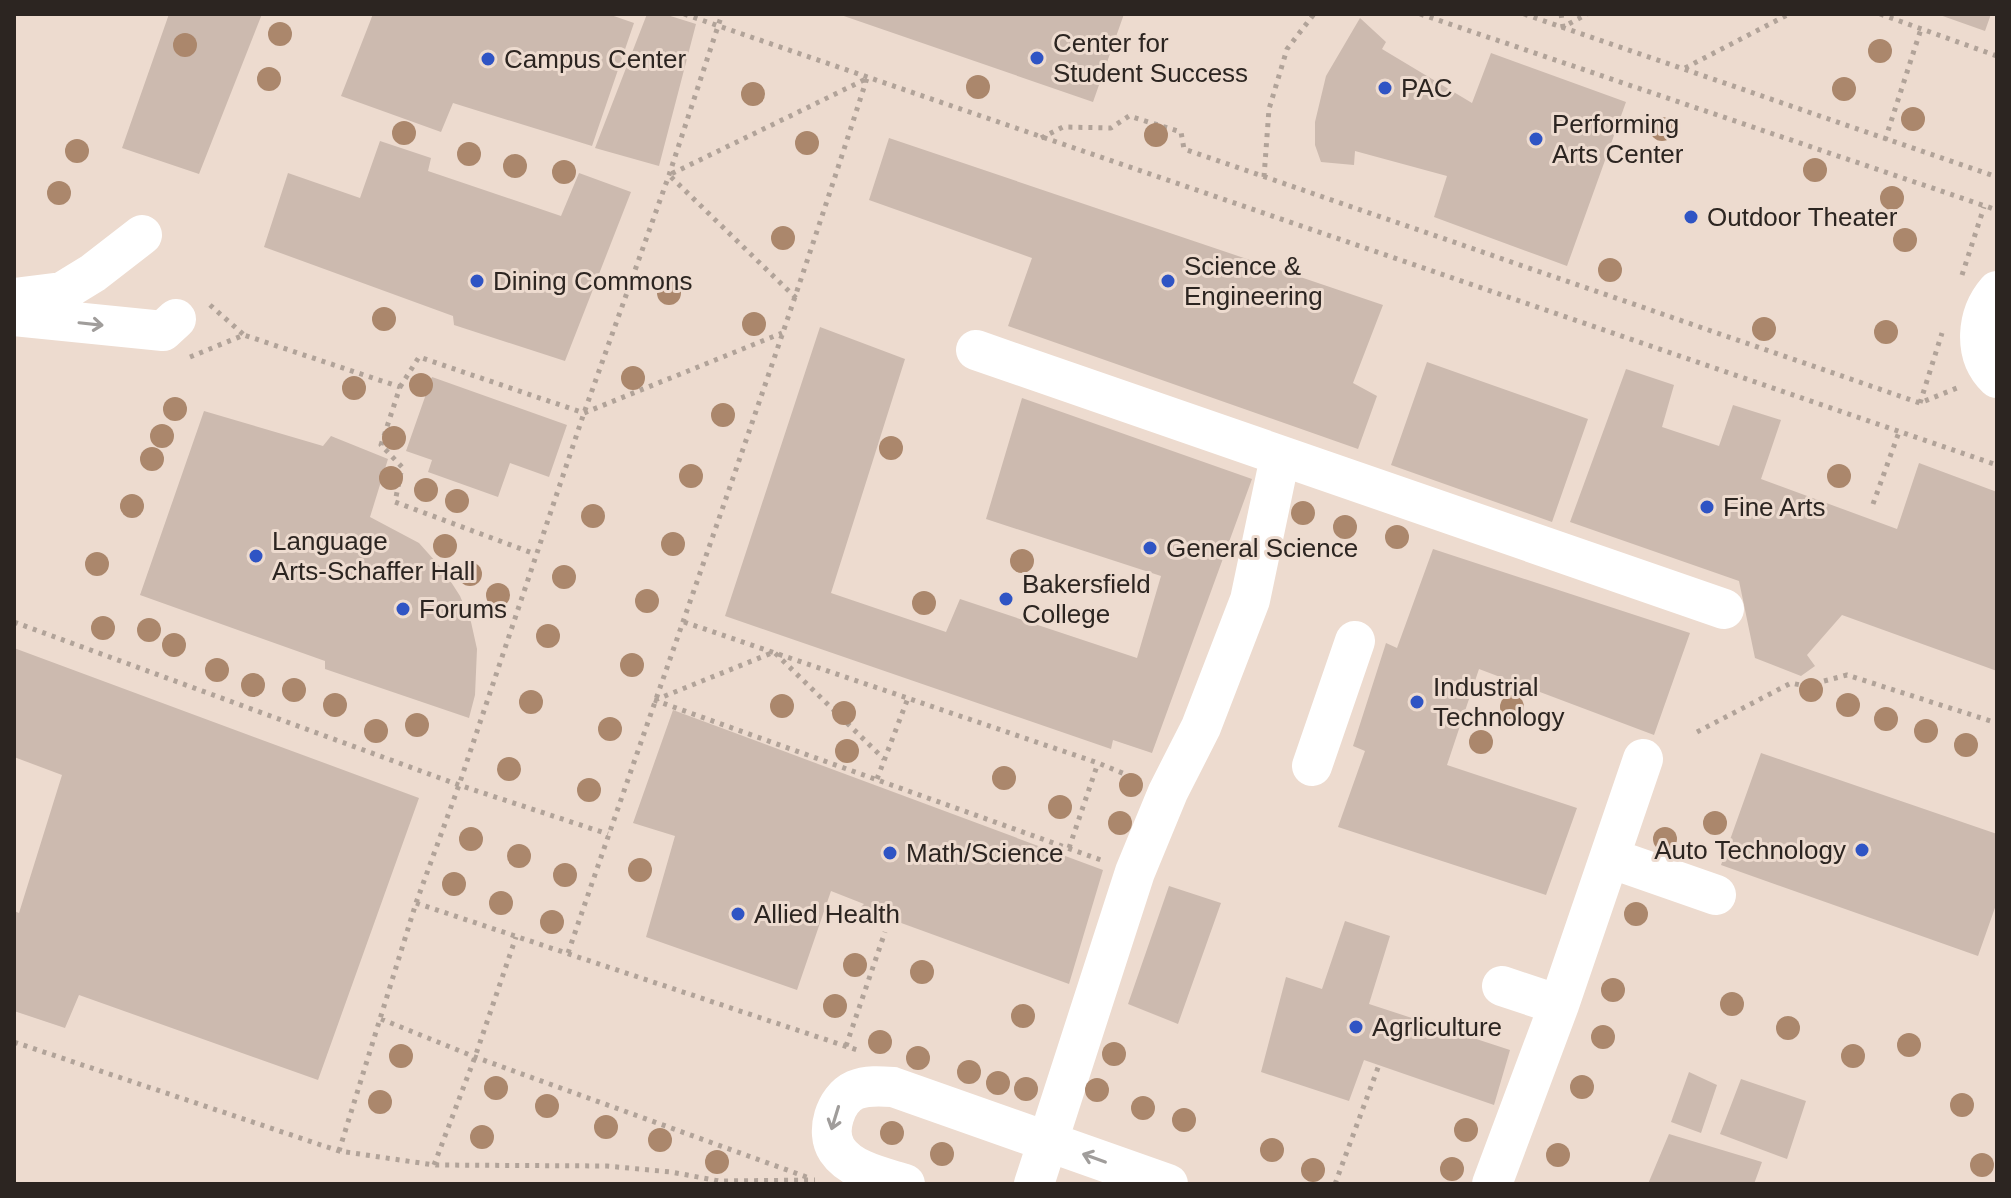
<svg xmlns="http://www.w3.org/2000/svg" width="2011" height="1198" font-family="Arial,sans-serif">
<rect width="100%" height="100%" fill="#eddbcf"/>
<path fill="#ccbaaf" d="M169,14H262L199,174L122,148Z
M373,14H608L634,23L592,146L453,103L441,132L341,96Z
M647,14H664L696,24L659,166L595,148Z
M838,14H1124L1093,102Z
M1937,14H1991L1985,31Z
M1360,18L1386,42L1382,49L1472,103L1491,53L1626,102L1567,266L1434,217L1447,176L1355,151L1354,165L1321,162L1315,145V122L1326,76Z
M889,138L1383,305L1353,383L1377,396L1358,449L1008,326L1032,258L869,200Z
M380,141L431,158L428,171L561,216L579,173L631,192L565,361L454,325L453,316L264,247L288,173L360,198Z
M820,327L905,359L831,593L946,632L960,599L1137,658L1161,576L986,519L1022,398L1252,479L1152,753L1113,740L1111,749L725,616Z
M1427,362L1588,419L1552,522L1391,465Z
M1626,369L1674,385L1662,427L1719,446L1733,405L1781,420L1761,479L1897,529L1919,463L1997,492V671L1842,615L1807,655L1815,666L1801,676L1755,658L1739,581L1570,522Z
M432,377L567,425L549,477L510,463L498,497L428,472L432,460L406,451Z
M204,411L323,446L331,436L388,459L370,517L419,543L444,571L460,596L471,622L477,649L475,695L469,718L325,669V661L140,595Z
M1433,549L1690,633L1654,735L1479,669L1447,765L1577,808L1546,895L1338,827L1365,751L1353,746L1386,643L1397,648Z
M14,648L419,798L318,1080L79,995L65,1028L14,1011V911L19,913L62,775L14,757Z
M673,710L1103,870L1069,984L860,908L864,904L831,891L797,990L646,937L675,836L633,823Z
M1761,753L1997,834V902L1978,956L1721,865Z
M1169,886L1221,903L1178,1024L1128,1004Z
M1345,921L1390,936L1369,1004L1510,1050L1494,1105L1364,1060L1349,1101L1261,1072L1286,977L1322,989Z
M1689,1072L1717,1085L1701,1133L1671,1122Z
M1741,1079L1806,1101L1787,1159L1720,1134Z
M1669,1134L1762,1162L1754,1184H1648Z"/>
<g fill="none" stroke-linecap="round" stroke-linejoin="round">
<path stroke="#b1a399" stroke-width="5" stroke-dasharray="4 6" stroke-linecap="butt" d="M684,14L1997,465
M1420,14L1997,210
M1524,14L1997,177
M1561,14L1563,27L1587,14
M1880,14L1997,56
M1685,68L1789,14
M1041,138L1063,127L1111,128L1129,116L1181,132L1184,149L1920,403L1962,386
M1885,140L1921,29
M1264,177L1269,109L1287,49L1314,14
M1962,275L1984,207
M796,298L669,175L866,79
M210,305L244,335
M190,357L244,335L400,387L381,445L402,467L395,502L535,554
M400,387L419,357L584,413L782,333
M1920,403L1942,333
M1873,504L1899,432
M14,622L459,785L608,834
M684,622L1098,763L1137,779
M654,700L1101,860
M655,700L774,652L884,759
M1697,732L1791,683L1805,686L1847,675L1997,723
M877,779L908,698
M1069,848L1098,763
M416,903L860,1051
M568,953C668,661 773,372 867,78
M381,1019L475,1057L812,1179
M14,1042L339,1151L434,1165L607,1166L671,1172L719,1181L815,1180
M846,1046L885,932
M339,1151L416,903L459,785L584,413L669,175L722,14
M434,1165L475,1057L516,937
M1335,1184L1379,1065"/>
<path stroke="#fff" stroke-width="40" d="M1997,291C1977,314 1972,354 1997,378
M14,298L62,292L93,273L142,235
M14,316L163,331L176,319
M976,350L1724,609
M1312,766L1355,641
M1610,858L1716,895
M1502,986L1559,1005
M905,1184C883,1177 851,1171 837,1150C825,1132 835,1099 855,1090C867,1085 880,1086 893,1087L1168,1184
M1034,1184L1135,872L1168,792L1201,727L1250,600L1280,457
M1492,1184L1559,1005L1643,759"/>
</g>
<g fill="#ab876c">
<circle cx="280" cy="34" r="12"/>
<circle cx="185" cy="45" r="12"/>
<circle cx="1880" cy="51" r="12"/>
<circle cx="269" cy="79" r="12"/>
<circle cx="978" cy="87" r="12"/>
<circle cx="1844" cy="89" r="12"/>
<circle cx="753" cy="94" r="12"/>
<circle cx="1913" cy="119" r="12"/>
<circle cx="1662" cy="129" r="12"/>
<circle cx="404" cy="133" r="12"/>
<circle cx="1156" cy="135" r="12"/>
<circle cx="807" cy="143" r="12"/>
<circle cx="77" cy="151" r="12"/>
<circle cx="469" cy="154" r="12"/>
<circle cx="515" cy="166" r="12"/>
<circle cx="1815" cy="170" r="12"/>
<circle cx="564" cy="172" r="12"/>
<circle cx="59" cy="193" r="12"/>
<circle cx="1892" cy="198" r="12"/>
<circle cx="783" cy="238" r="12"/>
<circle cx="1905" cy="240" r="12"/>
<circle cx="1610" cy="270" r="12"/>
<circle cx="669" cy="293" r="12"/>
<circle cx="384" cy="319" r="12"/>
<circle cx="754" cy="324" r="12"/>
<circle cx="1764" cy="329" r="12"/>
<circle cx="1886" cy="332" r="12"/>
<circle cx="633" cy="378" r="12"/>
<circle cx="421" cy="385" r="12"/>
<circle cx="354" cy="388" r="12"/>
<circle cx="175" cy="409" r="12"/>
<circle cx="723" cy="415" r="12"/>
<circle cx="162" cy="436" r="12"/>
<circle cx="394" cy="438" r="12"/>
<circle cx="891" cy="448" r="12"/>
<circle cx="152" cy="459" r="12"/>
<circle cx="691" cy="476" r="12"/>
<circle cx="1839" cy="476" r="12"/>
<circle cx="391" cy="478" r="12"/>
<circle cx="426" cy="490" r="12"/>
<circle cx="457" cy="501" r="12"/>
<circle cx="132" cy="506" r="12"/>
<circle cx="1303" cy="513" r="12"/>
<circle cx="593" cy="516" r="12"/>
<circle cx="1345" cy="527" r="12"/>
<circle cx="1397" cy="537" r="12"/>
<circle cx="673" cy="544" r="12"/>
<circle cx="445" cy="546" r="12"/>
<circle cx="1022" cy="561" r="12"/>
<circle cx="97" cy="564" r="12"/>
<circle cx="470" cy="574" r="12"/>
<circle cx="564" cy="577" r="12"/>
<circle cx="498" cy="595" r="12"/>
<circle cx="647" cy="601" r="12"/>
<circle cx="924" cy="603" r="12"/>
<circle cx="103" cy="628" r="12"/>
<circle cx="149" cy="630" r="12"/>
<circle cx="548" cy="636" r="12"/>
<circle cx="174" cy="645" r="12"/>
<circle cx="632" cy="665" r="12"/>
<circle cx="217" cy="670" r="12"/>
<circle cx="253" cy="685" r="12"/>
<circle cx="294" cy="690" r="12"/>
<circle cx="1811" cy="690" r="12"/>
<circle cx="531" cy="702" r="12"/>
<circle cx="335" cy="705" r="12"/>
<circle cx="1848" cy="705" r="12"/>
<circle cx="782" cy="706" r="12"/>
<circle cx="1512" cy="707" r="12"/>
<circle cx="844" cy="713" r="12"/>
<circle cx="1886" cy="719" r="12"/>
<circle cx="417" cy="725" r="12"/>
<circle cx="610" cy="729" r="12"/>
<circle cx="376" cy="731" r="12"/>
<circle cx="1926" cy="731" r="12"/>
<circle cx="1481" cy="742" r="12"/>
<circle cx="1966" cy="745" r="12"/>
<circle cx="847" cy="751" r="12"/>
<circle cx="509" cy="769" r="12"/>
<circle cx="1004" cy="778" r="12"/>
<circle cx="1131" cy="785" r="12"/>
<circle cx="589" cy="790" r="12"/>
<circle cx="1060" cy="807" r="12"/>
<circle cx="1120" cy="823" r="12"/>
<circle cx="1715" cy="823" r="12"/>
<circle cx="471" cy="839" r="12"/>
<circle cx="1665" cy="839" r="12"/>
<circle cx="519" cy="856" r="12"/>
<circle cx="640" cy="870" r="12"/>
<circle cx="565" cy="875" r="12"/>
<circle cx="454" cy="884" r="12"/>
<circle cx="501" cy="903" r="12"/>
<circle cx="1636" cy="914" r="12"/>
<circle cx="552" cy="922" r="12"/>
<circle cx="855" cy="965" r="12"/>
<circle cx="922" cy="972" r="12"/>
<circle cx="1613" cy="990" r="12"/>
<circle cx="1732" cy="1004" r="12"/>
<circle cx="835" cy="1006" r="12"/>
<circle cx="1023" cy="1016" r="12"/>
<circle cx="1788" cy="1028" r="12"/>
<circle cx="1603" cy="1037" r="12"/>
<circle cx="880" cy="1042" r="12"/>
<circle cx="1909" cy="1045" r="12"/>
<circle cx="1114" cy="1054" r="12"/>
<circle cx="401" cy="1056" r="12"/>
<circle cx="1853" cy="1056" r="12"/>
<circle cx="918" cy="1058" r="12"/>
<circle cx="969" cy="1072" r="12"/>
<circle cx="998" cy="1083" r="12"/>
<circle cx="1582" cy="1087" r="12"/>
<circle cx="496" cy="1088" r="12"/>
<circle cx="1026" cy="1089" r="12"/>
<circle cx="1097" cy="1090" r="12"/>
<circle cx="380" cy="1102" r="12"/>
<circle cx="1962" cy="1105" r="12"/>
<circle cx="547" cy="1106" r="12"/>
<circle cx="1143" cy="1108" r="12"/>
<circle cx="1184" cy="1120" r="12"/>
<circle cx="606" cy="1127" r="12"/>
<circle cx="1466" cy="1130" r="12"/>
<circle cx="892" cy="1133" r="12"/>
<circle cx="482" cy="1137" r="12"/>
<circle cx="660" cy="1140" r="12"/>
<circle cx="1272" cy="1150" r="12"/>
<circle cx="942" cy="1154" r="12"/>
<circle cx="1558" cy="1155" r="12"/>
<circle cx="717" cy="1162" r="12"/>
<circle cx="1982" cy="1165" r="12"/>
<circle cx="1452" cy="1169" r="12"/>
<circle cx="1313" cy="1170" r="12"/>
</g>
<defs><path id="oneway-shaft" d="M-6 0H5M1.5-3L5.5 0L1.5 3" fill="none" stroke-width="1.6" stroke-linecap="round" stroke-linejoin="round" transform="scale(2)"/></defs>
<g stroke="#a09d9b">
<use href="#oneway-shaft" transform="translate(91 324) rotate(6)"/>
<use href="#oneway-shaft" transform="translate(835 1118) rotate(107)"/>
<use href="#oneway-shaft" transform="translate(1094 1158) rotate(-160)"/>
</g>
<g fill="#2f54c4" stroke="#eddbcf" stroke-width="3">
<circle cx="1037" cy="58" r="8"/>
<circle cx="488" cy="59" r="8"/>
<circle cx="1385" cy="88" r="8"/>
<circle cx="1536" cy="139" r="8"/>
<circle cx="1691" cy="217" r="8"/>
<circle cx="477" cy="281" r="8"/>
<circle cx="1168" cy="281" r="8"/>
<circle cx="1707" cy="507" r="8"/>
<circle cx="1150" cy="548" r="8"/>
<circle cx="256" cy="556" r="8"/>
<circle cx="1006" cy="599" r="8"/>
<circle cx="403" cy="609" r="8"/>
<circle cx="1417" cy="702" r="8"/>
<circle cx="1862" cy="850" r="8"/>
<circle cx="890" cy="853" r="8"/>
<circle cx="738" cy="914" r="8"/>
<circle cx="1356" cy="1027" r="8"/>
</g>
<g text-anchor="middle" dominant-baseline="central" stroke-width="6" stroke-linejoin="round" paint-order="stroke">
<g font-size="26" fill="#2c2521" stroke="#eddbcf" text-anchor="start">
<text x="1053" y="43">Center for<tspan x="1053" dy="30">Student Success</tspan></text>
<text x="504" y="59">Campus Center</text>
<text x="1401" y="88">PAC</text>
<text x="1552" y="124">Performing<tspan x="1552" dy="30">Arts Center</tspan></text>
<text x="1707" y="217">Outdoor Theater</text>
<text x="1184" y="266">Science &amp;<tspan x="1184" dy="30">Engineering</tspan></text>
<text x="493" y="281">Dining Commons</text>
<text x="1723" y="507">Fine Arts</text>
<text x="272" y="541">Language<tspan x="272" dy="30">Arts-Schaffer Hall</tspan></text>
<text x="1166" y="548">General Science</text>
<text x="1022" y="584">Bakersfield<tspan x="1022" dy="30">College</tspan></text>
<text x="419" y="609">Forums</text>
<text x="1433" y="687">Industrial<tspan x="1433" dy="30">Technology</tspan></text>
<text x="1846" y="850" text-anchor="end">Auto Technology</text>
<text x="906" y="853">Math/Science</text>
<text x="754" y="914">Allied Health</text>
<text x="1372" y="1027">Agrliculture</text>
</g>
</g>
<rect width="2011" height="1198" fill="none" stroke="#2c2521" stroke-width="32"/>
</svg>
